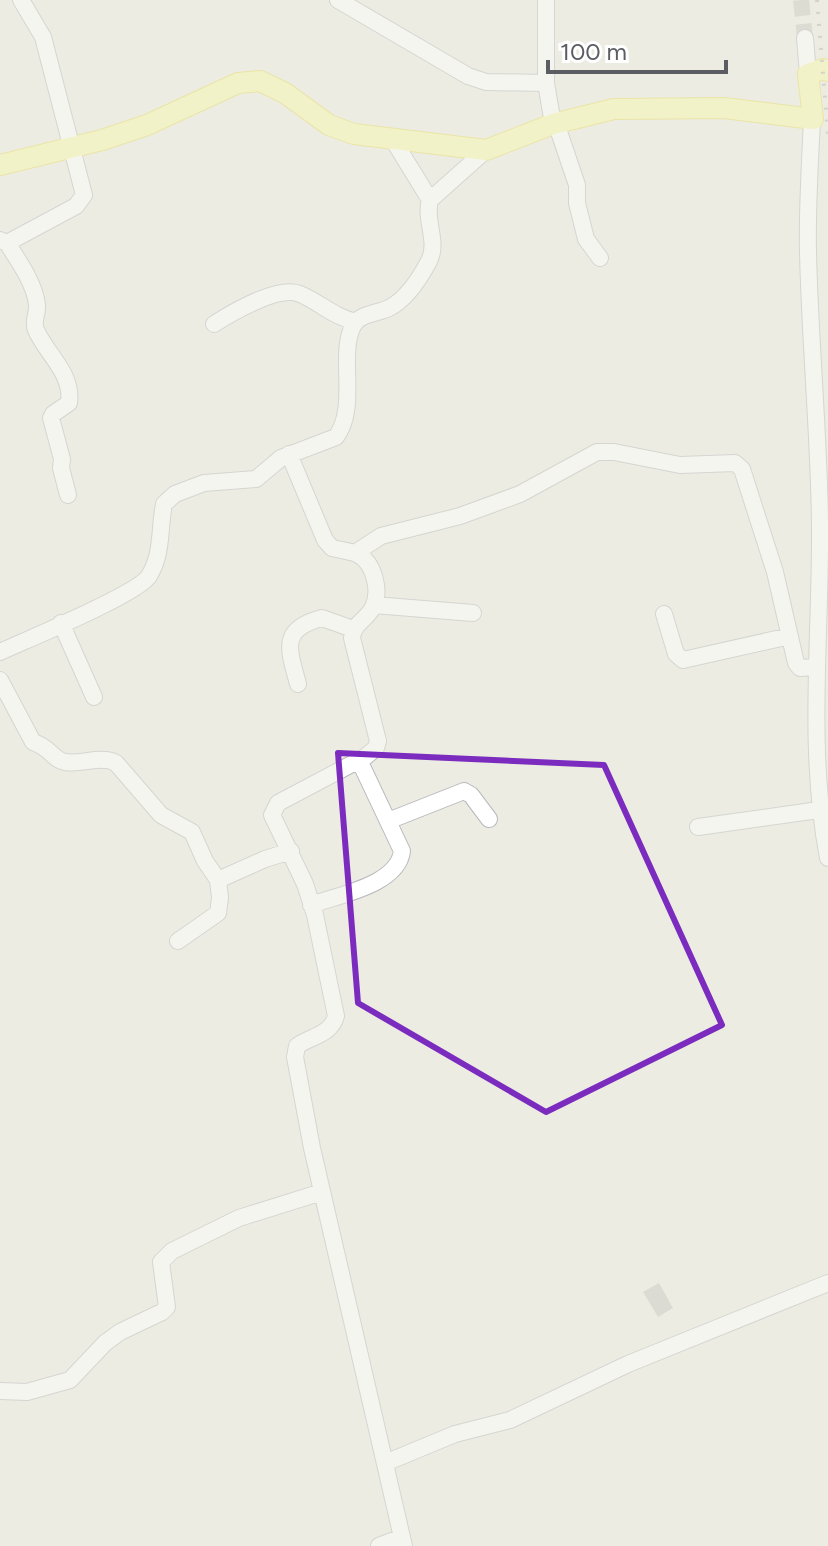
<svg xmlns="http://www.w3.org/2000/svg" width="828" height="1546" font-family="Figtree,sans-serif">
<rect width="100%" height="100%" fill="#ecece2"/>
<path fill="#c8c6c0" d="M659,1283L673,1308L658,1317L643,1292Z"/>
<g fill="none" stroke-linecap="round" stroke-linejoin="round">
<path stroke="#c8c8c2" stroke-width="16" stroke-dasharray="16 8" stroke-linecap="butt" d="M801,0L805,38"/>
<defs>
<path id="minor" d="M338,0L468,76L486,82L546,83L553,124
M805,38L808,74
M546,83V0
M812,119C810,163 807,208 808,252C810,343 819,434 820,525C821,637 807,746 828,858
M556,123L577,185V203L586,239L600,258
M392,138L430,200
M0,240L7,243C18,260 35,284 37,305C38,314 32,321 36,330C47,355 73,373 69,403L53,414L51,418L62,459L61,468L68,495
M7,243L76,206L84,195L43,37L21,0
M214,324C233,312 279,285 300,294C321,303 332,316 356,322
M289,454L325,540L332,548C340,550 350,551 357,554C374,562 381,591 373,607C367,620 353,623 352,638L378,741L376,748L365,757L278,803L272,815L305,884L315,915L336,1016C331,1035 311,1036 297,1046L295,1057L312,1148L404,1546
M355,553L381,536L460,516L520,494L597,452H614L680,465L735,463L742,469L775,572L796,663L800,668L816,667
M374,605L473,613
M664,614L676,654L683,660L790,636
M61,623L94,697
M0,652C26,640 138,594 149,576C163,553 159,529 164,504L175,494L204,483L256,479L281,458L336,437C358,408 339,357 352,328C358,313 377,314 389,308C407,299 420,278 429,261C439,242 424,220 430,200L486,150
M0,680L33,742C50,747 53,760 65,762C82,765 100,755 116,763L161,815L192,832L205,861L218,880L265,859L291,851
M298,684C289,650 279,629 322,618L353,629
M388,821L464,791L471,795L489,819
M698,827L819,810
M311,905C338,895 398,885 402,851L359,760
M178,941L218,913L220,898L218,880
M0,1391L27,1392L70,1380L105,1343L120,1332L162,1312L167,1307L161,1262L172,1251L239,1218L322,1192
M385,1463L455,1434L510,1420L628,1364L828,1283
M379,1546L402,1537"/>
<path id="major" d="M0,165L102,140L147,125L238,83L260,81L285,93L329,125L354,134L486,150L553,124L614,109L724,108L813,119L808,74L823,69L828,71"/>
</defs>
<use href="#minor" stroke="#b8b9be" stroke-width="18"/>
<use href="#major" stroke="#e7d960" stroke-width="22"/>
<use href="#minor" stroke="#fff" stroke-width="16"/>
<use href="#major" stroke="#f8f9aa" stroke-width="20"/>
<path stroke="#b3b4b4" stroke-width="4" stroke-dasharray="2 10" stroke-linecap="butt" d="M817,0L828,135"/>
</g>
<path d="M0 0H828V1546H0ZM338,753L604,765L722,1025L546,1112L358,1003Z" fill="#ecece2" fill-opacity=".55" fill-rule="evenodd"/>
<path fill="none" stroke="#7b2cbf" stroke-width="6" stroke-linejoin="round" d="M338,753L604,765L722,1025L546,1112L358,1003Z"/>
<path d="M548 60v12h178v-12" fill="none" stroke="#5b5d62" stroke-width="4"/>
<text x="560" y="60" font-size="24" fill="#5b5d62" stroke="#ffffff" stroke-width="6" paint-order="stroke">100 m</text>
</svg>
